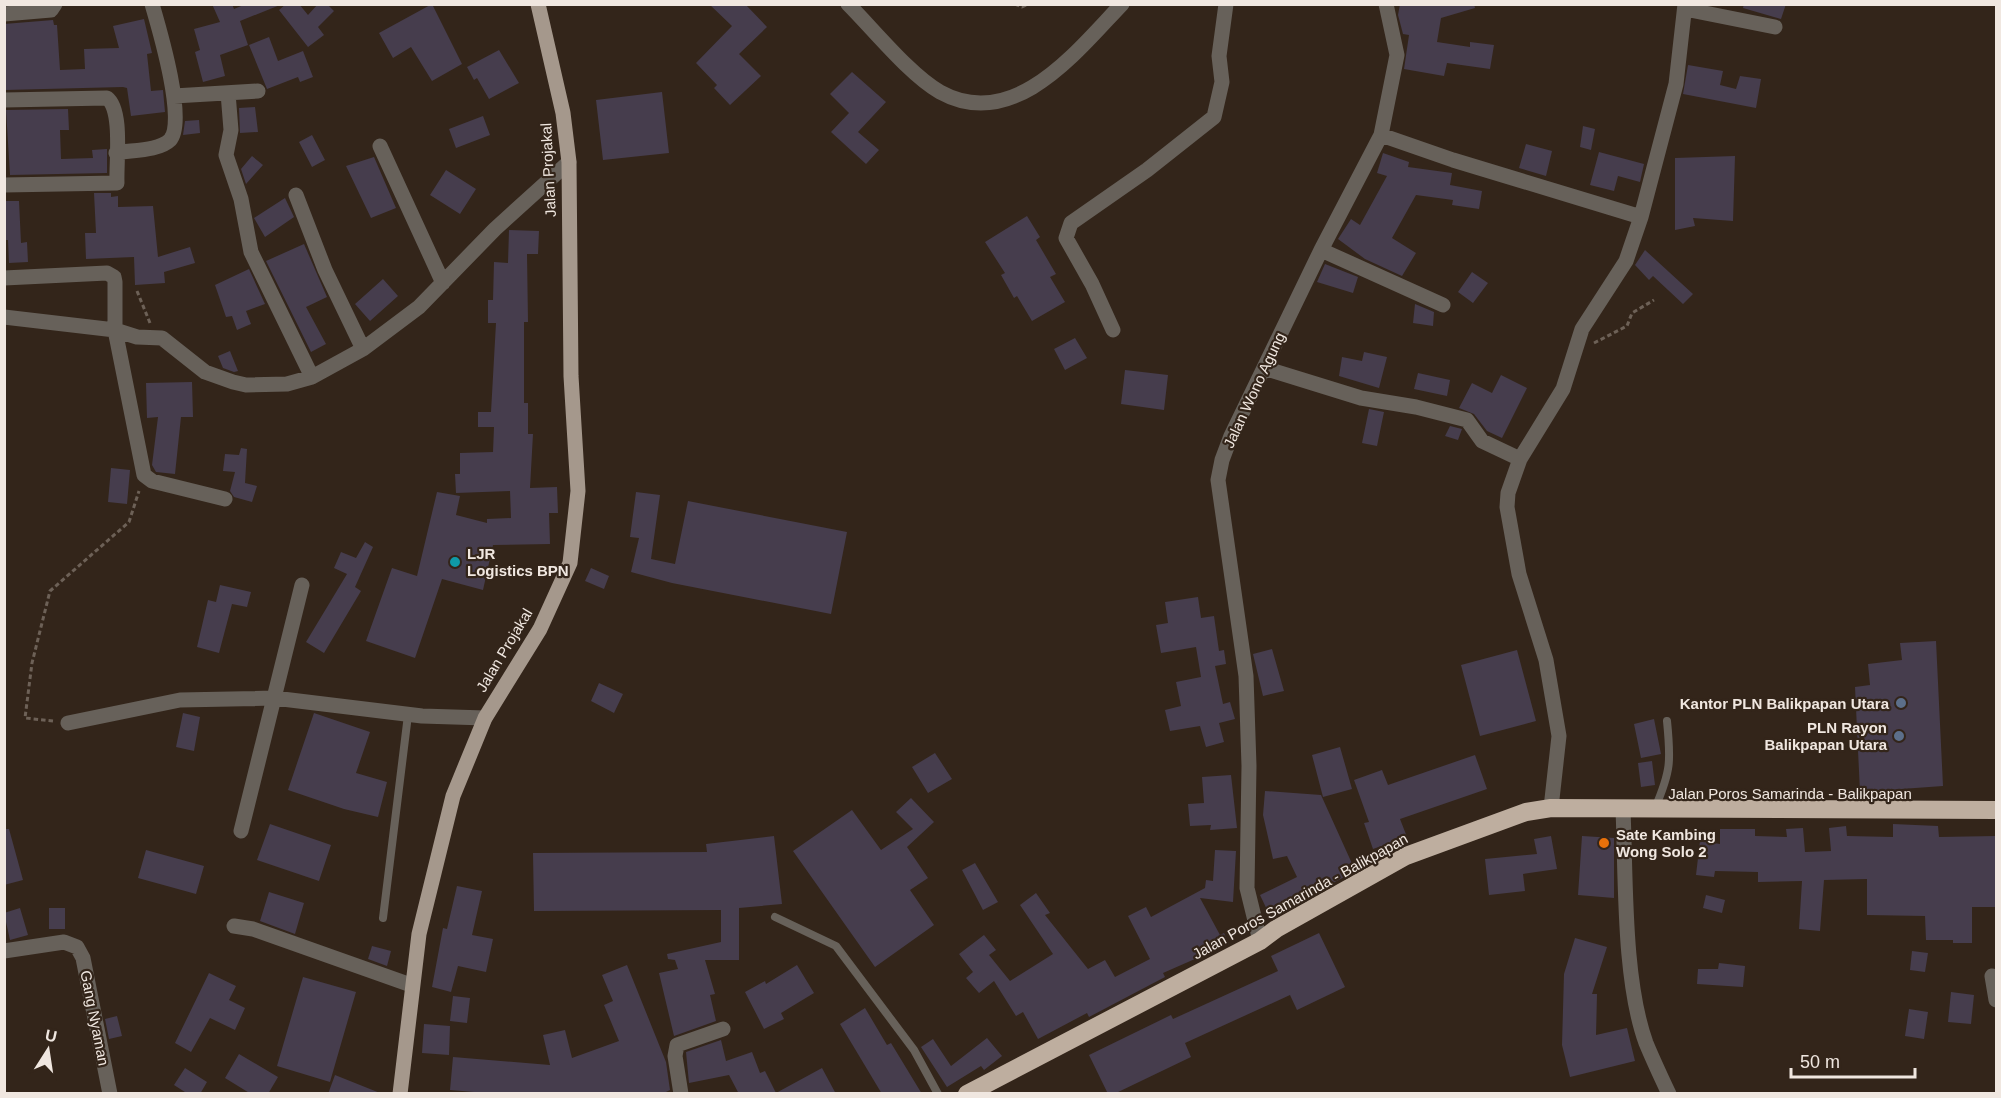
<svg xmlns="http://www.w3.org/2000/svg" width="2001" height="1098" font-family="Arial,sans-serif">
<rect width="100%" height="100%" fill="#33251a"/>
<path fill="#463d4d" d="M212,4H232L234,9L246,4L280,5L240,21L248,45L220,55L225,76L203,82L195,52L200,50L194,29L220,22Z
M286,4H299L308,15L318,4H327L334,11L318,27L324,35L308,47L279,10Z
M432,4L462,64L432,81L411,47L393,58L379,33Z
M709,4H745L767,27L739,54L761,76L730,105L714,88L717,85L696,63L732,26Z
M1400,4H1474L1475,8L1441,18L1437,42L1470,47V42L1494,45L1490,69L1447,63L1444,76L1404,69L1409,35L1403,34L1398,15Z
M1744,4H1786L1781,19L1743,8Z
M144,19L152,53L147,54L151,91L163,90L165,112L131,116L127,88L123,87L5,90L4,24L53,20L54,25H57L60,70L85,69L84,49L119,48L113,26Z
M269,37L278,61L303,51L313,77L300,82L298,77L267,89L249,45Z
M499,50L519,83L489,99L477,78L474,80L467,67Z
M1688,65L1723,71L1720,85L1736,89L1740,76L1761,79L1756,108L1683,94Z
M852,72L886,102L858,132L879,150L866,164L831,132L849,113L830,94Z
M662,92L669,153L603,160L596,100Z
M255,107L258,132L240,133L239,108Z
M68,109L69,130H60L61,159L93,158L92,150L107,149V173L10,175L6,110Z
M483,116L490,135L456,148L449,129Z
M199,120L200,133L183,135L185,121Z
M1583,126L1595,129L1591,150L1580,147Z
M312,135L325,160L312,167L299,142Z
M1526,144L1552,151L1546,176L1519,168Z
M1599,152L1644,164L1640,182L1618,176L1614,191L1590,185Z
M1383,153L1409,162L1408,167L1452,173L1450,185L1482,191L1479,209L1452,205L1453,200L1416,195L1392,238L1416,253L1402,276L1365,259L1338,239L1351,219L1360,225L1387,176L1377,173Z
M252,156L263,165L246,184L241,169Z
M1735,156L1733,221L1693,218L1695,226L1675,230V158Z
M374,157L396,208L371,218L346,166Z
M446,170L476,189L460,214L430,195Z
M94,193H111V197L118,196V207L153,206L158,257L190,247L195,263L164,272L165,283L135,285L134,257L86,259L85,233H96Z
M285,198L294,217L265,237L254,218Z
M4,201H19L21,243L27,242L28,262L9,263L8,240H4Z
M1027,216L1040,237L1036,240L1056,274L1050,277L1065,302L1032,321L1017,296L1014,298L1001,275L1005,273L985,242Z
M509,230L539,231L538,254H527L528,322H524V403H528V434H533L530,488L557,487L558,513H549L550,544L493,545L483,590L442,579L415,658L366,641L392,568L417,576L437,492L460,496L456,515L487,523V519L511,518L510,491L456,493L455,474H460V453L493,452L494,427H478V412H491L496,323H488V300H493L494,262L508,263Z
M304,244L327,297L306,307L326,344L311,352L266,261Z
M1645,250L1693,294L1683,304L1653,276L1649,280L1635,265Z
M1325,264L1358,277L1353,293L1317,282Z
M249,269L265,304L246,311L251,324L237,330L232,316L226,317L215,285Z
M1472,272L1488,283L1473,303L1458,292Z
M383,279L398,296L370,321L355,304Z
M1415,304L1434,312L1433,326L1413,323Z
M1075,338L1087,358L1065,370L1054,349Z
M230,351L238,371L234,372L223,368L218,356Z
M1364,352L1387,357L1379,388L1339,376L1342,357L1362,361Z
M1125,370L1168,375L1164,410L1121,404Z
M1418,373L1450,380L1447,396L1414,389Z
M1501,375L1527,388L1502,438L1487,431L1474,414L1459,408L1472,383L1492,393Z
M192,382L193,417H181L175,474L156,472L152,465L158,417L147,418L146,383Z
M1369,409L1384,412L1377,446L1362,443Z
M1450,426L1462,429L1458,440L1445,436Z
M241,448L247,449L245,483L257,486L252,502L234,497L230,491L235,472L223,471L225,454L239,455Z
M111,468L130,470L127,504L108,502Z
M636,492L660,495L651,559L675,564L688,501L847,532L831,614L672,583L631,572L639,538L630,537Z
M365,542L373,547L355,587L361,591L324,653L306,642L347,574L334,568L341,552L356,558Z
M591,568L609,576L604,589L585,581Z
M220,585L251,592L247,607L232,604L219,653L197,647L208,600L216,602Z
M1198,597L1201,618L1214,616L1219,651L1224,650L1226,664L1215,666L1223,704L1230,702L1235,719L1219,723L1224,742L1206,747L1200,726L1170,731L1165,710L1181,706L1176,682L1201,677L1196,647L1161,653L1156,625L1168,623L1165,602Z
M1936,641L1943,786L1860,792L1855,687L1870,685L1868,664L1902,660L1900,643Z
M1272,649L1284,691L1263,696L1253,654Z
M1517,650L1536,721L1480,736L1461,665Z
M599,683L623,694L614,713L591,701Z
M183,713L200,717L194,751L176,747Z
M314,713L370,732L356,773L387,782L378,817L344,809L288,790Z
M1654,719L1661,754L1641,758L1634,724Z
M1340,747L1352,789L1323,797L1312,755Z
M935,753L952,779L928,793L912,767Z
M1475,755L1487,789L1400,819L1407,837L1373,849L1364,823L1369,822L1354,780L1382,770L1388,785Z
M1652,761L1655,785L1641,787L1638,763Z
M1231,775L1237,828L1210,830L1211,825L1190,826L1188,804L1204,803L1202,777Z
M1265,791L1321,795L1354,868V872L1270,916L1260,895L1297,877L1287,856L1273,859L1263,815Z
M911,798L934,822L907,847L928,878L910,890L934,925L875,967L793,851L852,810L881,850L913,829L896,812Z
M270,824L331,845L319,881L257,860Z
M1893,824L1938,826L1939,837L1996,836V907H1972V943H1953V940H1926L1925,916L1867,915V879L1824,880L1820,931L1799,929L1802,881L1758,882V872L1715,871L1714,877L1696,875L1700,841L1720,844V829H1755V836L1787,837L1786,829L1803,828L1805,852L1831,851L1829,828L1846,826L1847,836L1893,837Z
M4,829H9L23,880L4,885Z
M774,836L782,904L739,908V960H705L715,994L710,995L716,1021L674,1036L659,973L678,969L675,960L668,959L667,954L721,942V910L534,911L533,853L707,852L706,844Z
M1551,836L1557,869L1523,874L1525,891L1489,895L1485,859L1537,854L1534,839Z
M1582,836L1614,838V898L1578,895Z
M146,850L204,866L196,894L138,878Z
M1215,850L1236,851L1233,902L1200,898L1220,935L1224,933L1229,944L1163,973L1165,977L1089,1017L1087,1013L1038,1039L1023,1012L1016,1016L994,981L979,993L966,978L973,972L959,954L984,935L996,950L989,955L1010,981L1053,954L1020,905L1036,893L1050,913L1045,915L1088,969L1105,960L1115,977L1150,959L1128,916L1146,907L1151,917L1205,888L1206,880L1213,881Z
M975,863L998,902L983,910L962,870Z
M457,886L482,891L472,935L493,939L486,972L458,966L451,992L432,987L443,928L447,929Z
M269,892L304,903L295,934L260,921Z
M1706,895L1725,900L1722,913L1703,908Z
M20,908L28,935L10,940L4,913Z
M49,908H65V929H49Z
M1319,933L1345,987L1297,1010L1290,995L1185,1043L1191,1057L1114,1094H1108L1089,1055L1171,1015L1173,1019L1278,971L1271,956Z
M1575,938L1607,947L1592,994H1597L1596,1035L1627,1028L1635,1061L1570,1077L1562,1045L1564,974Z
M372,946L391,951L387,966L368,959Z
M1912,951L1928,953L1925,972L1910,970Z
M1719,963L1745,966L1743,987L1697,984L1698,969H1718Z
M627,965L666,1062L670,1090L662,1094H498L450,1090L453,1057L550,1065L543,1035L565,1030L572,1058L619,1041L604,1005L613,1001L602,975Z
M797,965L814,993L781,1013L784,1019L764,1029L745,992L765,981L766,984Z
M209,973L236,986L229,1000L245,1008L235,1030L210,1018L191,1052L175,1043Z
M303,977L356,992L330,1082L277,1066Z
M1951,992L1974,995L1971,1024L1948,1022Z
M453,996L470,998L467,1023L450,1021Z
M865,1008L887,1045L891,1043L922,1094H882L840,1024Z
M1909,1009L1928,1012L1924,1039L1905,1036Z
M117,1016L122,1036L109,1039L105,1019Z
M424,1024L450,1026L449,1055L422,1053Z
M987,1038L1002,1056L984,1070L981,1066L947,1087L921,1047L933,1039L951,1066Z
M721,1040L726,1061L752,1052L760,1073L765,1071L776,1093L822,1068L836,1094H739L729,1075L689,1083L686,1052Z
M239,1054L278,1077L268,1094H251L225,1078Z
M185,1068L207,1082L200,1094H188L174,1085Z
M335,1075L380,1093V1094H328Z"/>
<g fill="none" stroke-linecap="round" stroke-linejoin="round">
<path stroke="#6d6157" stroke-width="3" stroke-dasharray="4.5 3" stroke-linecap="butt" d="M1015,4L1022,7L1028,4
M137,291L150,323
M1594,343L1627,326L1632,313L1654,300
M53,721L25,718L32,663L50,591L129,522L139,491"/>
<path stroke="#67615a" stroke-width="8" d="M1655,808C1671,771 1671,761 1667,721
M775,917L836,946L914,1050L938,1094
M383,918L408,715"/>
<path stroke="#67615a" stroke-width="15" d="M848,4C874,30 910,75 940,92C1014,133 1077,51 1122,4
M1685,9L1775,27
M4,14L51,10L55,4
M228,93L231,130L226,155L241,199L251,252L312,377
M174,96L258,91
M4,100L107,98C123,110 116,163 117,183L4,185
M1381,135L1453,160L1641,217
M380,146L443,283
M116,153C131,150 159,151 170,140C187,122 159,28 152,4
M296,195L325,270L363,349
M1321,250L1443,305
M4,278L107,273L114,277L115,282V330L137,337L162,338L205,372L233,382L246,385L287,384L312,377L363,349L419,307L495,229L569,162
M4,317L115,330L144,475L152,481L225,499
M1113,330L1092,284L1066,238L1071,223L1147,170L1214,117L1222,82L1219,56L1226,4
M1264,368L1361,398L1416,407L1467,420L1482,441L1520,459
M68,723L180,700L274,698L422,716L485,718
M1551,808L1559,736L1546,660L1519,574L1507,507L1508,493L1520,459L1563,389L1582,329L1626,261L1641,217L1676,84L1685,4
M1623,810C1626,878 1623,980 1646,1043C1653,1060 1661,1077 1669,1094
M241,831L302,585
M234,926L253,929L411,985
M1260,941L1247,888L1249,766L1246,676L1218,480L1222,460L1231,436L1321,250L1381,135L1397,55L1386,4
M4,951L64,942L77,947L83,958L110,1094
M1992,976L1996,1000
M681,1094L675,1056L677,1045L723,1029"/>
<path stroke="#a5988c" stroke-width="15" d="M400,1094L419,934L453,796L485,718L540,629L570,563L578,491L571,376L569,162L563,113L538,4"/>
<path stroke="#beae9f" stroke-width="18" d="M967,1094L1260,941L1276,929L1406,856L1526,812L1551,808L1996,810"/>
</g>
<circle fill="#0f9aa8" stroke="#33251a" stroke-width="2" cx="455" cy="562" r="6"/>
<g fill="#5c6f8a" stroke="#33251a" stroke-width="2">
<circle cx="1901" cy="703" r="6"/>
<circle cx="1899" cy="736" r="6"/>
</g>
<circle fill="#e8710a" stroke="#33251a" stroke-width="2" cx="1604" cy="843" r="6"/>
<g text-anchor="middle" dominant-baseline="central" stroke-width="4.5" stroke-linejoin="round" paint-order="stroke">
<g font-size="15" fill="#f0e7e0" stroke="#33251a">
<text transform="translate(548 170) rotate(-93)">Jalan Projakal</text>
<text transform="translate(1254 390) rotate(-65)">Jalan Wono Agung</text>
<text transform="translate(504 650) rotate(-59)">Jalan Projakal</text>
<text x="1790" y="793">Jalan Poros Samarinda - Balikpapan</text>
<text transform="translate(1300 896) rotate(-29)">Jalan Poros Samarinda - Balikpapan</text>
<text transform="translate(95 1018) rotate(79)">Gang Nyaman</text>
</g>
<g font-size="15" font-weight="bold" fill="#f0e7e0" stroke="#33251a" text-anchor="start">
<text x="467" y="553">LJR<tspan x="467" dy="17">Logistics BPN</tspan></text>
<text x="1889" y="703" text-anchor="end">Kantor PLN Balikpapan Utara</text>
<text x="1887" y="727" text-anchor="end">PLN Rayon<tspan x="1887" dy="17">Balikpapan Utara</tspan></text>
<text x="1616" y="834">Sate Kambing<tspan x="1616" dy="17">Wong Solo 2</tspan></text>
</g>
</g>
<rect width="2001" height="1098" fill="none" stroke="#f0e7e0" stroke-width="12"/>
<g transform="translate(48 1050) rotate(12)" stroke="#33251a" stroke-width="4.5" paint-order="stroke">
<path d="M0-4.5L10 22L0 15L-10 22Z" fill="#f0e7e0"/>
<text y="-9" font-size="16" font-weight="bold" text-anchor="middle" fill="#f0e7e0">U</text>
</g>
<path d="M1791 1068v9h124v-9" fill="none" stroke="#f0e7e0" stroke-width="3"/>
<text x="1800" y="1068" font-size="18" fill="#f0e7e0" stroke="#33251a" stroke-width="4.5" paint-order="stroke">50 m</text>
</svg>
